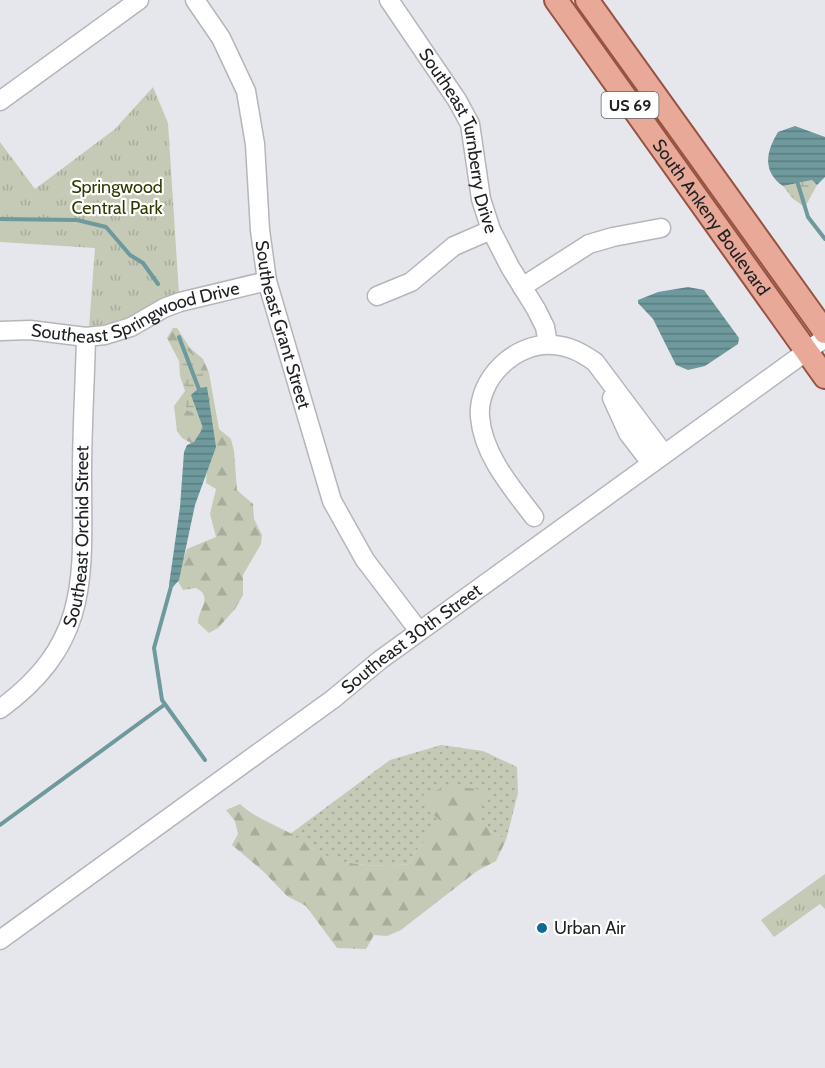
<svg xmlns="http://www.w3.org/2000/svg" width="825" height="1068" font-family="Cabin,sans-serif">
<defs>
<pattern id="grass-dots" width="8" height="8" patternUnits="userSpaceOnUse" patternTransform="scale(1.5)"><rect width="8" height="8" fill="#c4cab5"/><path d="M2 2h.1M6 6h.1" fill="none" stroke="#a8ad9b" stroke-width="1.8" stroke-linecap="round"/></pattern>
<pattern id="forest-firs" width="22" height="20" patternUnits="userSpaceOnUse" patternTransform="scale(1.5)"><rect width="22" height="20" fill="#c4cab5"/><path d="M5 1l3.5 6h-7zM16 11l3.5 6h-7z" fill="#a8ad9b"/></pattern>
<pattern id="wetland-marsh" width="20" height="14" patternUnits="userSpaceOnUse" patternTransform="scale(1.5)"><rect width="20" height="14" fill="#c4cab5"/><path d="M1 5h8M5 5V1M11 12h8M15 12V8" fill="none" stroke="#a8ad9b"/></pattern>
<pattern id="park-tufts" width="24" height="20" patternUnits="userSpaceOnUse" patternTransform="scale(1.5)"><rect width="24" height="20" fill="#c4cab5"/><path d="M3 7l-1-3M5 7V3M7 7l1-3M15 17l-1-3M17 17v-4M19 17l1-3" fill="none" stroke="#a8ad9b"/></pattern>
<pattern id="water-rules" width="6" height="5" patternUnits="userSpaceOnUse" patternTransform="scale(1.5)"><rect width="6" height="5" fill="#6e999d"/><path d="M0 2.5h6" fill="none" stroke="#5a7c80"/></pattern>
</defs>
<rect width="100%" height="100%" fill="#e6e7ed"/>
<path fill="url(#grass-dots)" d="M441,745L483,751L517,767L518,793L506,840L491,831L477,815L442,821L414,853L409,864C381,867 348,867 322,854C311,849 301,840 290,834L390,760Z"/>
<path fill="url(#forest-firs)" d="M173,328H177L190,348L203,359L209,373L219,429L231,439L234,451L237,490L253,504L254,519L262,535L261,544L243,575V595L235,609L218,628L209,633L198,623C198,609 214,597 196,588L183,590L176,578L187,549L216,537L210,514L216,489L206,483L207,469L193,444L182,438L177,431L174,406L185,391L180,376L179,361L167,338Z
M447,786L477,789L485,795L478,815L491,831L506,840L496,861L477,871L401,930L387,936L374,935L366,949L337,948L306,906L287,896L264,872L232,845L238,834L235,821L226,810L240,804C254,817 270,823 288,832C300,838 310,849 323,854C348,867 381,867 409,864L414,853L441,821L427,810L422,796Z"/>
<path fill="url(#wetland-marsh)" d="M812,180L817,185L805,207L793,199L783,186Z
M183,346L198,360L207,387L199,388L193,399L196,409L193,413L186,410V384L180,350Z"/>
<path fill="url(#park-tufts)" d="M153,87L168,123L179,294L112,325L89,328L95,248L0,242V142L35,189L115,129Z
M825,874V909L820,904L774,937L761,920Z"/>
<path fill="url(#water-rules)" d="M795,126L825,137V177L817,185L812,180L783,186C762,171 766,152 778,132Z
M688,287L704,290L739,338L738,344L705,366L688,370L676,365L653,319L638,303V300L658,292Z
M207,387L216,447L195,505L179,580L173,587L169,585L180,507L184,452L187,445L194,442L203,428L191,395L199,388Z"/>
<g fill="none" stroke-linecap="round" stroke-linejoin="round">
<path stroke="#6e999d" stroke-width="4" d="M798,184L808,217L825,239
M0,219L77,220L106,227L130,255L143,263L158,284
M179,337L200,392
M172,583L154,648L162,700L205,760
M0,825L164,705"/>
<defs>
<g id="minor">
<path id="s1" d="M195,0L221,38L246,91L255,144L260,230L267,281L332,501L365,560L419,631"/>
<path id="s2" d="M389,0L457,100L470,124L481,199L491,230L510,267L536,309L545,327L548,344"/>
<path d="M0,101L139,0"/>
<path d="M522,287L589,244L613,237L661,228"/>
<path d="M377,296L411,282L454,246L491,230"/>
<path id="s3" d="M0,331L30,330L86,337L105,335L131,327L164,308L180,302L267,281"/>
<path d="M612,398L628,433L651,463"/>
<path d="M534,517C512,488 483,455 480,417C477,379 515,342 553,345C570,346 582,353 595,362L664,454"/>
<path id="s4" d="M0,709C92,642 82,575 82,474C82,428 85,383 86,337"/>
<path id="s5" d="M0,940L333,699L380,660L825,338"/>
</g>
<g id="major">
<path id="s6" d="M556,0L825,377"/>
<path d="M587,0L825,332"/>
</g>
</defs>
<use href="#minor" stroke="#b5b6bb" stroke-width="21"/>
<use href="#major" stroke="#975342" stroke-width="26"/>
<use href="#minor" stroke="#fff" stroke-width="18"/>
<use href="#major" stroke="#e8a998" stroke-width="22"/>
</g>
<circle fill="#106898" stroke="#fff" stroke-width="2" cx="542" cy="928" r="6"/>
<g text-anchor="middle" dominant-baseline="central" stroke-width="4.5" stroke-linejoin="round" paint-order="stroke">
<rect fill="#fff" stroke="#626364" stroke-width="1.5" x="601.5" y="92" width="57" height="26" rx="4.5"/>
<g font-size="16" font-weight="bold" fill="#1f2022">
<text x="630" y="105">US 69</text>
</g>
<g font-size="18" fill="#1f2022" stroke="#fff">
<text stroke="none"><textPath href="#s2" startOffset="160">Southeast Turnberry Drive</textPath></text>
<text stroke="none"><textPath href="#s6" startOffset="267">South Ankeny Boulevard</textPath></text>
<text stroke="none"><textPath href="#s3" startOffset="140">Southeast Springwood Drive</textPath></text>
<text stroke="none"><textPath href="#s1" startOffset="342">Southeast Grant Street</textPath></text>
<text stroke="none"><textPath href="#s4" startOffset="200">Southeast Orchid Street</textPath></text>
<text stroke="none"><textPath href="#s5" startOffset="510">Southeast 30th Street</textPath></text>
</g>
<g font-size="18" fill="#303a01" stroke="#fff">
<text x="117" y="187">Springwood<tspan x="117" dy="21">Central Park</tspan></text>
</g>
<g font-size="18" fill="#1f2022" stroke="#fff" text-anchor="start">
<text x="554" y="928">Urban Air</text>
</g>
</g>
</svg>
